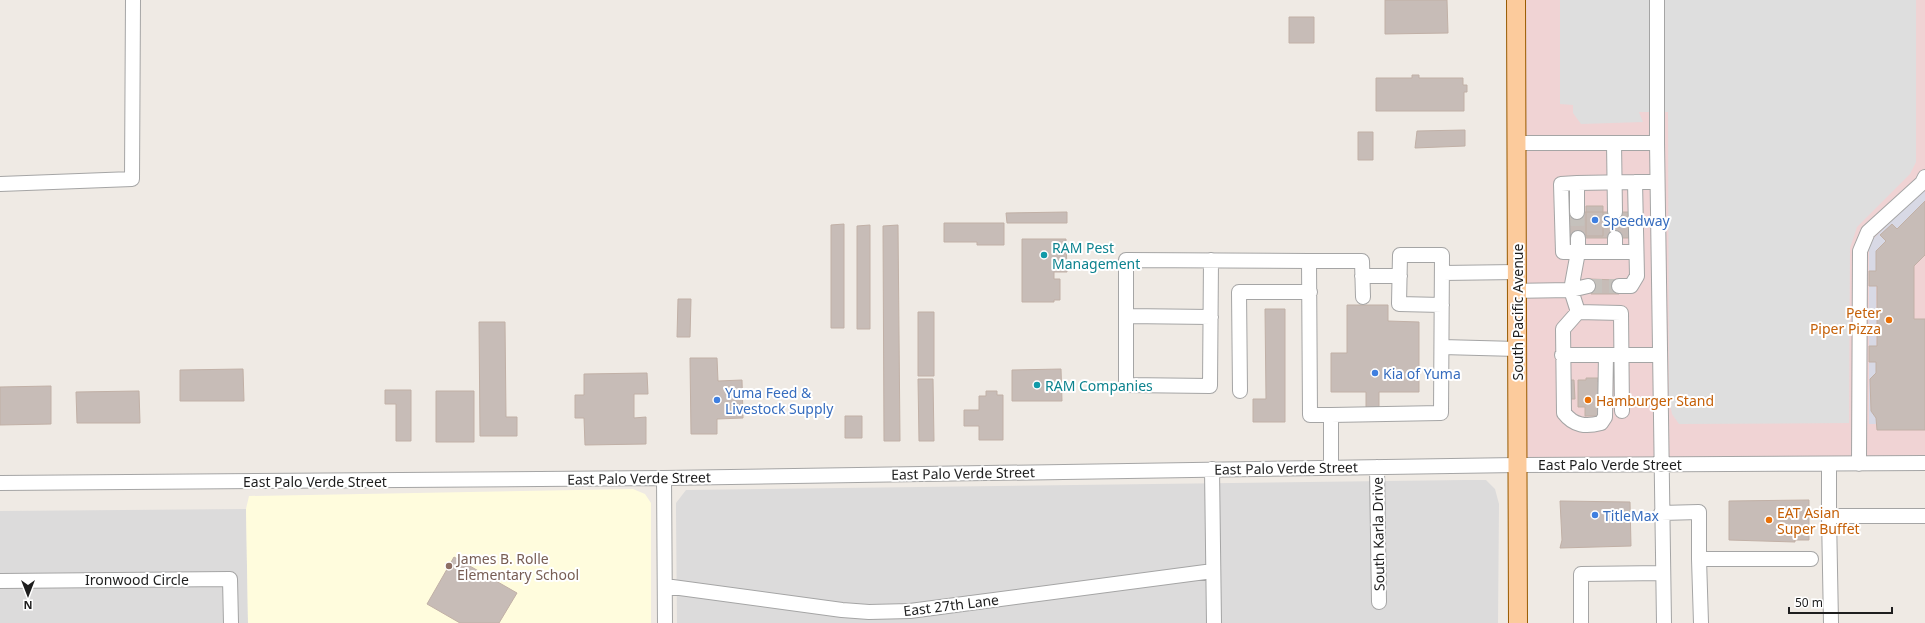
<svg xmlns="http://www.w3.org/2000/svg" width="1925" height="623" font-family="'Noto Sans',sans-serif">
<rect width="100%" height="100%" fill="#efeae4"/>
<path fill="#dcdbdb" d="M1464,480H1486L1495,489L1499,504L1498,623H677L676,513V503L686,490Z
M246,509L248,623H0V511Z"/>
<path fill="#f0d3d4" d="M1516,0H1925V463L1517,465Z"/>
<path fill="#fffcdd" d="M633,489L645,494L651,503V623H248L246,509L249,496Z"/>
<path fill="#dedede" d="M1560,0H1916V162L1910,174L1857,227L1850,248L1849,423L1679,424L1672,414L1669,399L1668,112H1639L1643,122L1581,124L1573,113V105L1560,104Z"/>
<path fill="#d8d9e5" d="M1925,188V202L1876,251L1877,424H1869V243Z"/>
<path fill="#c7bcb7" stroke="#c1b0a6" d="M1385,0H1447L1448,33L1385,34Z
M1289,17H1314V43H1289Z
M1412,75H1419V78H1463V85H1467V92H1464V111H1376V78H1412Z
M1465,130V146L1415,148L1417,131Z
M1358,132H1373V160H1358Z
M1925,201V255L1914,266V319H1925V430H1877L1876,418L1871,411L1870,379L1876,373V362H1869V346H1877V286H1869V271H1876V251L1886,241L1880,235L1892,224L1897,229Z
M1586,206H1603V236H1586Z
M1067,212V223H1007L1006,213Z
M1565,212H1629V238H1565Z
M944,223H1004V245H977V242H944Z
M844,224V328H831V225Z
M870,225V329H857V226Z
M898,225L900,441H884L883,226Z
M1022,239H1066L1067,272H1054V279H1060V300H1054V302H1022Z
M1588,279L1619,280V294H1591V288H1588Z
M678,299H691L690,337H677Z
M1347,305H1388V321L1419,322V392H1379V407H1366V392H1331V353H1347Z
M1265,309H1285V422H1253V399H1266Z
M918,312H934V376H918Z
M479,322H505L506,417H517V436H480Z
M690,358H717L718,381L742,380L743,418L717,419V434H691Z
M243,369L244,401H180V370Z
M1061,369L1062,401H1012V370Z
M647,373L648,394H634V418L646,417V444L585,445L584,418H575V395H584V374Z
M1586,378H1598V382H1602L1599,416H1585V407H1578V380H1586Z
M918,379H933L934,441H919Z
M1566,380H1574L1575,399H1566Z
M51,386V424L0,425V387Z
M385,390H411V441H396V404H385Z
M139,391L140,423H77L76,392Z
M436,391H474V442H436Z
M986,391H997V395H1003V440H979V426H964V410H979V396H986Z
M845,416H862V438H845Z
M1809,500V540H1795V542L1729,540V501Z
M1560,501L1630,502L1631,546L1560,548L1562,540Z
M454,557L517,593L499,623H460L427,604Z"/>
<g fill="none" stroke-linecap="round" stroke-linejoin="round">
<path stroke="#c5c1bc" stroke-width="14" stroke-dasharray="14 7" stroke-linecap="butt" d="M1577,212L1578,238
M1615,212V238
M1588,286H1619"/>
<defs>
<path id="minor" d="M1657,0V143L1664,623
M1516,143H1657
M1614,143L1615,212
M1577,183L1561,184L1563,252H1636
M0,184L132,179L133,0
M1577,212V183L1635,182
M1578,238V252L1571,290L1578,312L1621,313L1622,411
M1615,238V252
M1211,260L1210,386L1126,385V260L1309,261
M1442,273L1517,272
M1362,276H1400
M1619,286H1631L1637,276L1635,182H1657
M1517,291L1571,290L1588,286
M1578,312L1563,329L1564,413C1574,426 1586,427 1601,423L1605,417L1606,355
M1126,316L1211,317
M1442,347L1517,349
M1562,355H1659
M1240,391L1239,292H1310
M1331,415L1441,413L1442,255H1400L1399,304L1442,305
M1829,464V516
M1859,464L1860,251L1868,232L1922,183L1925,177
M1331,467V415H1310L1309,261H1362L1363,297
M1377,467L1379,602
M1212,469L1214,623
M664,478L665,623
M0,483L664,478L1517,465L1925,463
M1661,513L1699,512V559H1811
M1699,559L1701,623
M0,581L230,579L231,623
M665,586L842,610L869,612L910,611L1213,571
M1581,623V574L1663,573
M1831,623L1829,516H1925"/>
<path id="major" d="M1516,0L1518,623"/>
</defs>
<use href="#minor" stroke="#a5a5a5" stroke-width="16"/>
<use href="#major" stroke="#985a00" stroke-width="20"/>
<use href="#minor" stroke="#fff" stroke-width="14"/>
<use href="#major" stroke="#fccb9c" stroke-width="18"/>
</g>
<g fill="#3f7fe0" stroke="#fff" stroke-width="1.5">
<circle cx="1595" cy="220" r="4"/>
<circle cx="1375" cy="373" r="4"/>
<circle cx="717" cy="400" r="4"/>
<circle cx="1595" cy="515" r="4"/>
</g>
<g fill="#0f9aa8" stroke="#fff" stroke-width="1.5">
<circle cx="1044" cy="255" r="4"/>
<circle cx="1037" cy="385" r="4"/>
</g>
<g fill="#e8710a" stroke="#fff" stroke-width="1.5">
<circle cx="1889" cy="320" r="4"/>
<circle cx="1588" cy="400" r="4"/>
<circle cx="1769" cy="520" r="4"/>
</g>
<circle fill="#8d6e63" stroke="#fff" stroke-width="1.5" cx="449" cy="566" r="4"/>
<g text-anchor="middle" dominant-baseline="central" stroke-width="4" stroke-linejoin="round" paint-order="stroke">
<g font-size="14" fill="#366cbe" stroke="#fff" text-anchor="start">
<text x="1603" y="220">Speedway</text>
<text x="1383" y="373">Kia of Yuma</text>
<text x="725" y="392">Yuma Feed &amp;<tspan x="725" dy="16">Livestock Supply</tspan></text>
<text x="1603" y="515">TitleMax</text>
</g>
<g font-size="14" fill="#0d838f" stroke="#fff" text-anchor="start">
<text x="1052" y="247">RAM Pest<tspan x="1052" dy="16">Management</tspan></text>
<text x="1045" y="385">RAM Companies</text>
</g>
<g font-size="14" fill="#1e1e1e" stroke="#fff">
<text transform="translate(1517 312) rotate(-90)">South Pacific Avenue</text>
<text x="1610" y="464">East Palo Verde Street</text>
<text transform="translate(1286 468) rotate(-1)">East Palo Verde Street</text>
<text transform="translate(963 473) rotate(-1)">East Palo Verde Street</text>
<text transform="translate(639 478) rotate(-1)">East Palo Verde Street</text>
<text x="315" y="481">East Palo Verde Street</text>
<text transform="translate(1378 534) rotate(-91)">South Karla Drive</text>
<text x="137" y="579">Ironwood Circle</text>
<text transform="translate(951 605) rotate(-7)">East 27th Lane</text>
</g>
<g font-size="14" fill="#c56008" stroke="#fff" text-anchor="start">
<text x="1881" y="312" text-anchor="end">Peter<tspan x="1881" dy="16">Piper Pizza</tspan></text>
<text x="1596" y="400">Hamburger Stand</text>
<text x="1777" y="512">EAT Asian<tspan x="1777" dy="16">Super Buffet</tspan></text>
</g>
<g font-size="14" fill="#785e54" stroke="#fff" text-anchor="start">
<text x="457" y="558">James B. Rolle<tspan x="457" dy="16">Elementary School</tspan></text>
</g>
</g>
<g transform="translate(28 595) rotate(180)" stroke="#ffffff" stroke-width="3" paint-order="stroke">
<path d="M0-3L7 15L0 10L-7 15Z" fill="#1e1e1e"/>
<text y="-6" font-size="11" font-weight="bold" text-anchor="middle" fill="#1e1e1e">N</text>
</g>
<path d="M1789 607v6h103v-6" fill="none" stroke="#1e1e1e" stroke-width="2"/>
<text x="1795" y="607" font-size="12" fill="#1e1e1e" stroke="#ffffff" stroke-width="3" paint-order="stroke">50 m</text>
</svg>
